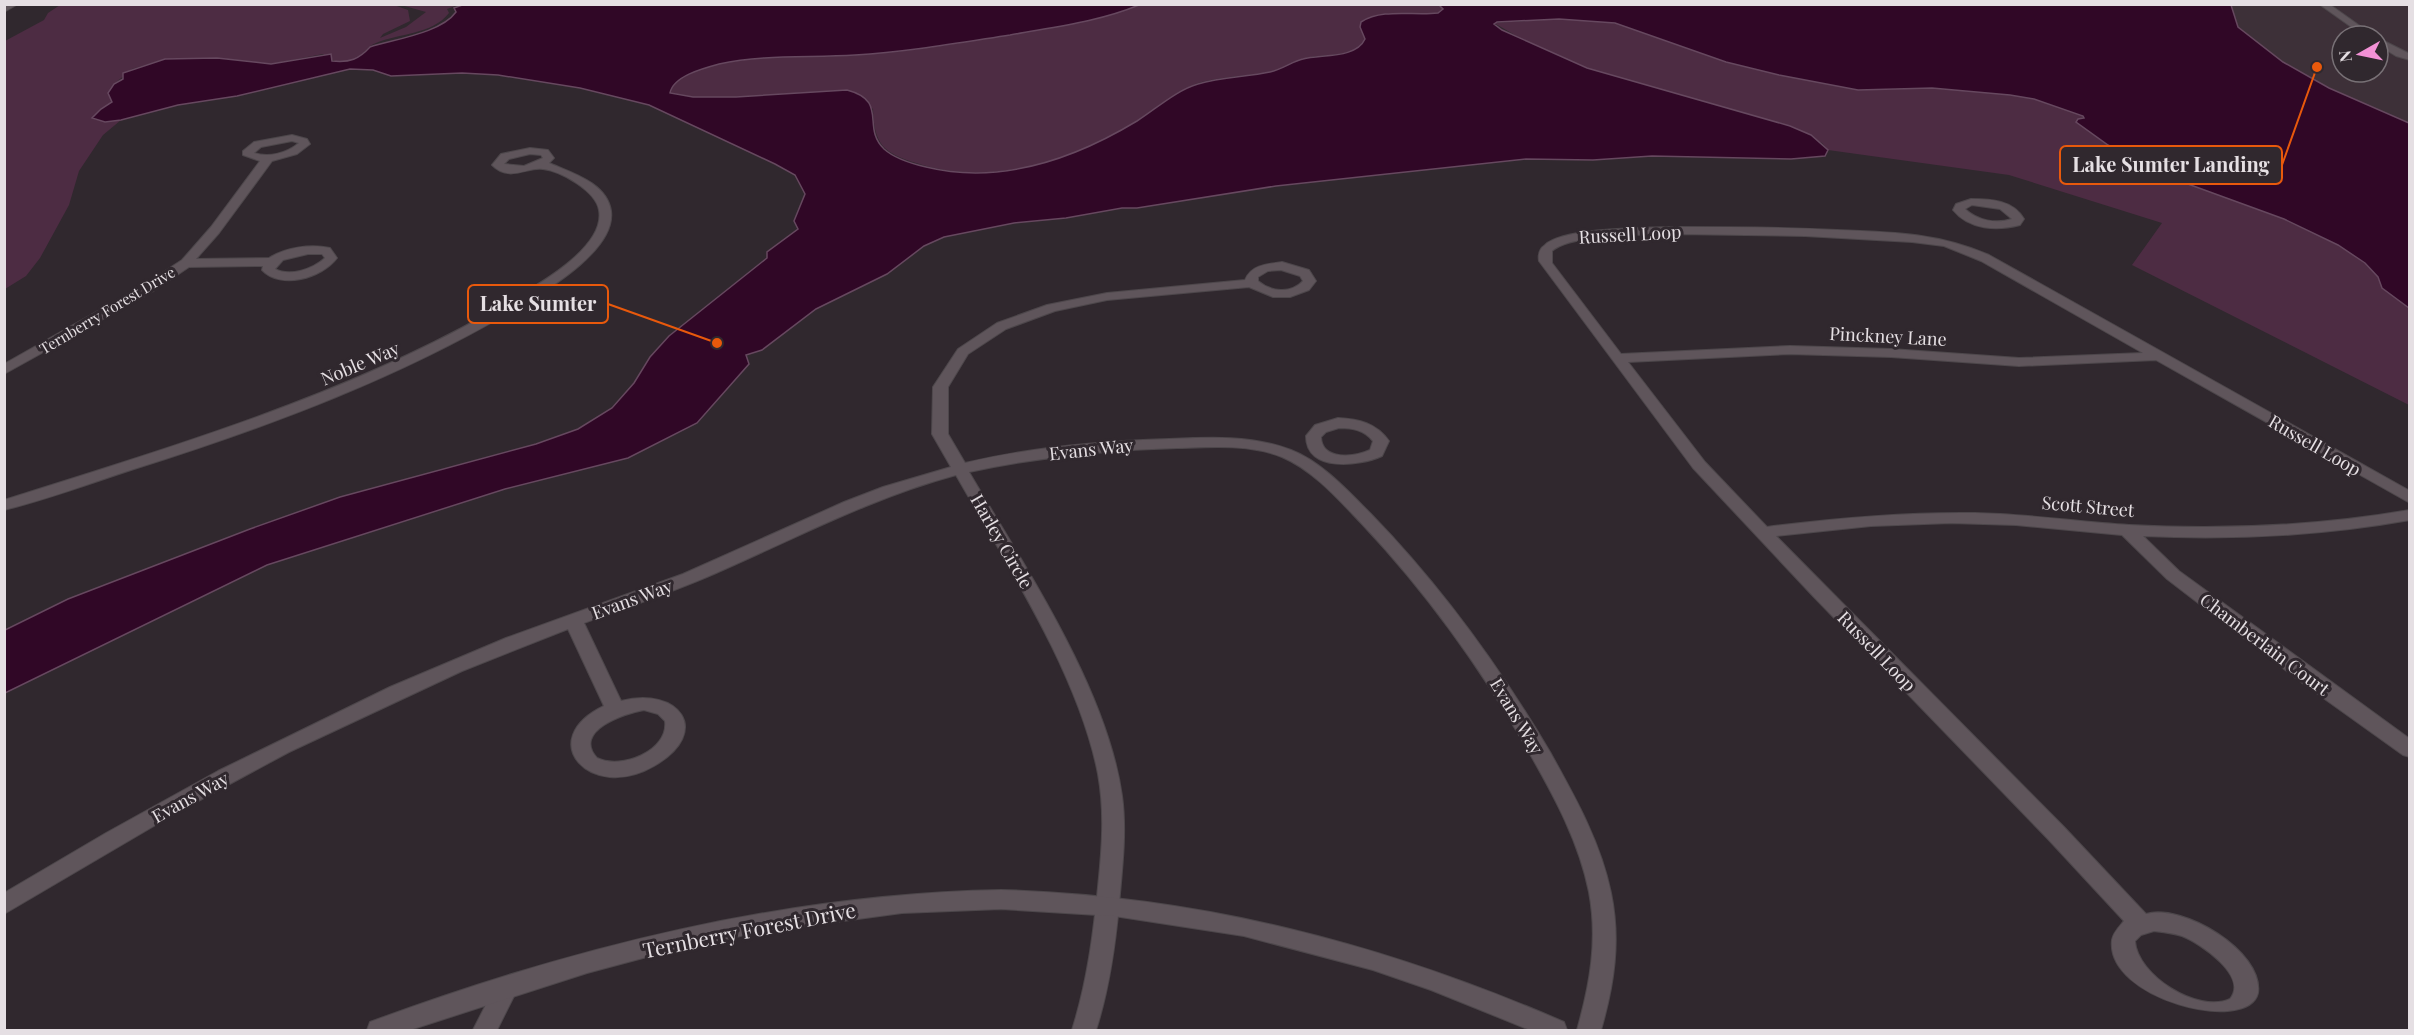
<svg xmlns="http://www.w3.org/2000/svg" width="2414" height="1035" font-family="'Playfair Display',serif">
<rect width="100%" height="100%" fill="#30282e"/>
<path fill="#3d3038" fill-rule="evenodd" d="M2231,5H2409V123L2329,88L2283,62L2238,27ZM2342,36H2378V72H2342Z"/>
<path fill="#4d2c43" d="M391,4L408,10L410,21L383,34L380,38L406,27L426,12L401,5H458L447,9L449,13C432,35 399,33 376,43C365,47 362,58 350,61C339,64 331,60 323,54L271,64L217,58L165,59L132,69L114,84L109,96L112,102L95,120H121L103,135L79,171L69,205L40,258L26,276L5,289V41L44,20L48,13L60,5Z
M1439,4L1443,9L1438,13L1381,15L1360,27L1365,39C1356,60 1321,52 1303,59C1291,63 1282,69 1269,72C1248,76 1212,77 1193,85C1170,95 1148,115 1125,128C1063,164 986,186 916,163C883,153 874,144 873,109L847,90L736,97H693L670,93C674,75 703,68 719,64C764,54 810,58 856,55C909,52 961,43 1014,34C1056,27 1099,21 1139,5Z
M1559,19L1596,20L1628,26L1753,69L1858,90L1932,88L2010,95L2034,99L2083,116L2084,117L2078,119L2088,131L2108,145L2155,172L2284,219L2338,245L2365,263L2378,277L2382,288L2409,308V405L2132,265L2162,223L2009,175L1828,150L1822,143L1790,126L1587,68L1520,38L1494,23Z"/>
<path fill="#300726" stroke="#66485f" stroke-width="1.5" d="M465,4L1139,5C1098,22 1053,27 1010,35C958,43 907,52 855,55C810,58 764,54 719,64C704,68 673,76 670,93L693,97H736L847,90C889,101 861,127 884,149C894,158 913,164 926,167C1000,185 1074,159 1137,121C1157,108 1177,90 1198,84C1221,77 1246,77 1270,72C1283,69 1293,61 1303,59C1321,54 1356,59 1365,39L1360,27L1361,22C1383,8 1413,16 1438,13L1443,9L1439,5H2231L2238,27L2283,62L2329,88L2409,123V308L2382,288L2378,277L2365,263L2338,245L2284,219L2155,172L2108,145L2076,122L2078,119L2084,118L2083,116L2034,99L2010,95L1932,88L1858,90L1779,75L1726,62L1615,23L1559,19L1497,22L1494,24L1502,30L1587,68L1790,126L1811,135L1828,150L1825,156L1791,159L1652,156L1593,160L1526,159L1276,186L1137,208H1122L1066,218L1014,223L944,237L924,246L887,274L816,309L762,350L746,355L749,364L697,423L628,458L505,489L267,565L5,693V630L68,599L250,529L340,497L536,444L578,429L612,408L634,383L650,357L669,336L767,258V252L798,229L794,221L805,194L795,175L775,164L649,105L580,88L498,75L462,73L391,76L373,70L350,69L237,96L178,105L121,120L105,122L92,118L101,109L112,102L108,93L114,84L123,79V73L165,59L217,58L271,64L331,54L332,61C350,63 359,59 370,47C395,39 441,33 456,12L454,8Z"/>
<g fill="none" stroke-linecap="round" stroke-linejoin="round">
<defs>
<path id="minor" d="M292,135L307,139L310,144L297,154L272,161L219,233L196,259L269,258C286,247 311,244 330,248L337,258C322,278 281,290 262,270L263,266L189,267L152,292L4,374V364L142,286L182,260L211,227L260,161L243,155V151L254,142ZM292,141L299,143C287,153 269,158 254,153L261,147ZM308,254H322L325,258C313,269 290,277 275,269L283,260Z
M530,148L548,150L554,158L549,163C572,173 607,183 611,211C616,248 552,287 525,303C403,377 270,426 134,469C91,483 48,499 4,510V500C180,444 356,393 515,298C541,283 606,246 599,210C596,191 561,171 543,169C528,166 510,183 492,165L501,154ZM530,154L541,155L543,158L524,166L504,164L509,159Z
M1971,199C1991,199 2013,200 2024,219L2020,225C1997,231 1969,230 1953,210L1956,204ZM1972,205L2000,209L2012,219C1996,224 1978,221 1965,209Z
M1677,227C1730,227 1784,227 1837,230C1892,232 1938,233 1989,255L2410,491V503L2156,360L2019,366L1891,357L1790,354L1628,362L1705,462L1767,527C1836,518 1906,512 1975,513C2027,514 2078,522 2129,525C2223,530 2317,526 2410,510V520C2321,536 2232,540 2143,536L2179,571L2410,739V757L2403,755L2301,682L2167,579L2122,535L2016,525L1951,523L1871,526L1776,536L2064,827L2146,914C2182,903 2264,951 2258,993C2248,1035 2105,999 2112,940C2113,933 2119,927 2124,921L2048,839L1813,596L1693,468L1539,261C1538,255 1539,249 1545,245C1564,227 1649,228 1677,227ZM1677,234L1805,236L1912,242L1944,246L1981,261L2143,353L2019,358L1891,349L1790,346L1621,354L1552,263V251C1572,233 1649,235 1677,234ZM2154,931C2163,932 2173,933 2182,936C2200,943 2249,976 2230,999C2198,1014 2137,975 2135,941L2141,935Z
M1282,262L1309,270L1316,281L1309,290L1290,297H1273L1249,287L1107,300L1055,311L1006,329L968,354L948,387V434L965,463C1032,447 1100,441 1169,439C1210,437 1252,435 1291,450C1322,462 1348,491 1371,514C1441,586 1499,666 1550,752C1575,797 1601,843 1611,893C1621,941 1614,985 1601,1030H1577C1590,984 1598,940 1589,892C1579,842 1555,798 1530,754C1483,671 1428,594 1362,524C1339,500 1313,470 1282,457C1250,444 1212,447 1178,448C1107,450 1039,457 969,472C1024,566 1107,688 1122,796C1127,832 1122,869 1119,905C1115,948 1109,990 1096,1030H1072C1087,983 1093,936 1098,887C1102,849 1105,812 1098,774C1079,675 1006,563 956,475C871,498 796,538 716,573C673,592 628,607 584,623L621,701C678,686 714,731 654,766C591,803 533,740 604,706L568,629L462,671L289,752L176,813L4,914V893L106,833L218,771L390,687L506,638L683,574L844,502L883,487L951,467L932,434L933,387L958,349L997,323L1047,305L1107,293L1245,280C1251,265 1267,264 1282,262ZM1281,270L1300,276L1303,281C1291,294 1271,292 1258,281V277L1268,271ZM644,710L658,714L665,721C669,751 621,770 597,758C572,731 625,713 644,710Z
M1338,418C1359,419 1376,423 1389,441L1382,456C1360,466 1306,473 1306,436L1315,425ZM1339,428C1353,428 1364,430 1373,441L1370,450C1355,457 1322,461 1321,437L1326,432Z
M505,980L513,983L517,990L497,1030H473L497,983Z"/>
<path id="tertiary" d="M2319,4H2329L2374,36H2364Z
M2378,38L2410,54V60L2396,56L2378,45Z
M1001,890C1200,896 1382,943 1564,1022L1567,1030H1530L1431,990L1373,970L1244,936L1114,916L1001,909L902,913L754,933L658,954L587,973L410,1030H367L370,1022C573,947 785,894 1001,890Z"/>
<path id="secondary" d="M7,4H18L4,12V6Z"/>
</defs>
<use href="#minor" stroke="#4d474b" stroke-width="2"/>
<use href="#tertiary" stroke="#4d474b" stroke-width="2"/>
<use href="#secondary" stroke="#4d474b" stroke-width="2"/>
<use href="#minor" fill="#5f555b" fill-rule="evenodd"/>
<use href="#tertiary" fill="#5f555b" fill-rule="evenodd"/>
<use href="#secondary" fill="#5f555b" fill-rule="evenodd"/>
</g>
<g text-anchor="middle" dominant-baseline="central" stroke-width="6" stroke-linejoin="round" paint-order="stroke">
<g font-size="15" fill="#e5dfe3" stroke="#30282e">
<text transform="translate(107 310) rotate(-31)">Ternberry Forest Drive</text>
</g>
<g font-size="18" fill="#e5dfe3" stroke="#30282e">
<text transform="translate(1630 234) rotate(-3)">Russell Loop</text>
<text transform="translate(1888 336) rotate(3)">Pinckney Lane</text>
<text transform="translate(360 363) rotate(-23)">Noble Way</text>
<text transform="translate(2315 445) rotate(30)">Russell Loop</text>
<text transform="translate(1091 449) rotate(-6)">Evans Way</text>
<text transform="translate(2088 506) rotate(5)">Scott Street</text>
<text transform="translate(1002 541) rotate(60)">Harley Circle</text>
<text transform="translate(632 599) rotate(-20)">Evans Way</text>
<text transform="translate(2265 644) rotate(37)">Chamberlain Court</text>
<text transform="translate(1877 651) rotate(46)">Russell Loop</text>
<text transform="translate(1517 716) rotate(59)">Evans Way</text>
<text transform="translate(190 797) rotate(-29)">Evans Way</text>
</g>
<g font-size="21" fill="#e5dfe3" stroke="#30282e">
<text transform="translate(749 929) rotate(-11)">Ternberry Forest Drive</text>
</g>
</g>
<path fill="none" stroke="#e8590c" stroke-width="2" d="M2317 67L2282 165M717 343L608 304"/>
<g fill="#e8590c" stroke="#30282e" stroke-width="2">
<circle cx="2317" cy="67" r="6"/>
<circle cx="717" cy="343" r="6"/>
</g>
<g fill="#30282e" stroke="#e8590c" stroke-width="2">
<rect x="2060" y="146" width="222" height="38" rx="6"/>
<rect x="468" y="285" width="140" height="38" rx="6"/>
</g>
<g font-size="20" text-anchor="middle" font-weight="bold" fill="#e5dfe3">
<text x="2171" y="172">Lake Sumter Landing</text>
<text x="538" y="311">Lake Sumter</text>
</g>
<rect width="2414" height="1035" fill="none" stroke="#e5dfe3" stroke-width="12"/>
<g transform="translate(2360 54) rotate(261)"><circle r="28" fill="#30282e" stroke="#787176" stroke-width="1.5"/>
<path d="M0-4.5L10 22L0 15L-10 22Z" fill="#f391d6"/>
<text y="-9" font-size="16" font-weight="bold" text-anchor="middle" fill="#e5dfe3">N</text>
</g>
</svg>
